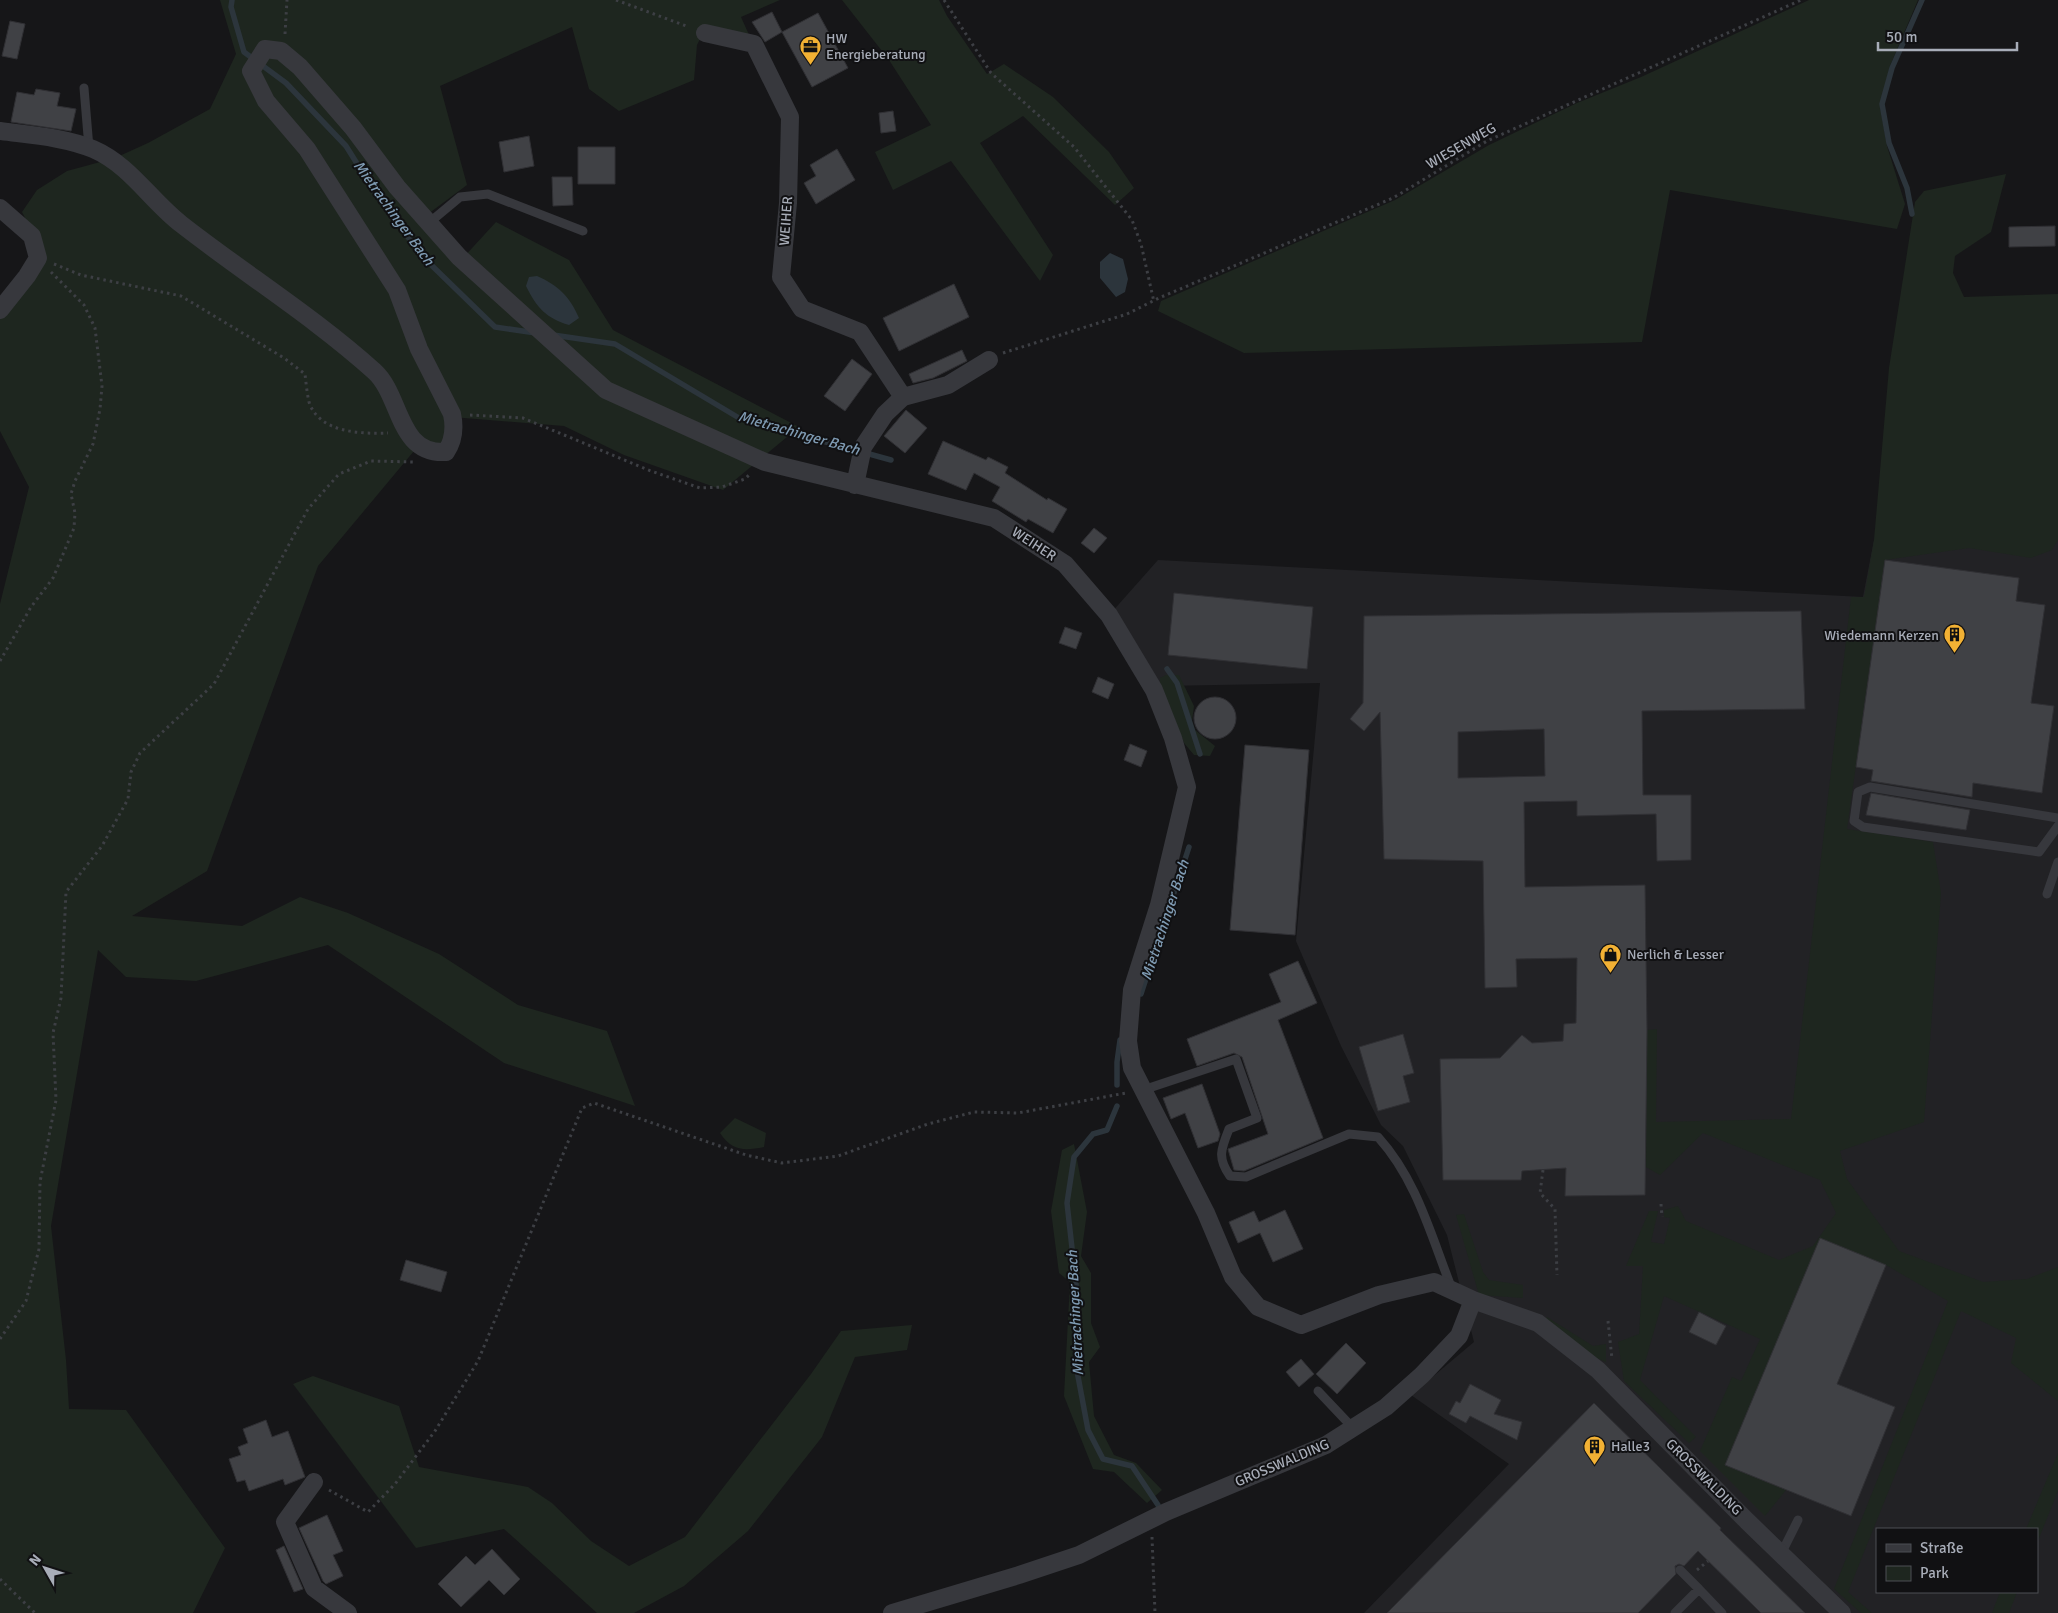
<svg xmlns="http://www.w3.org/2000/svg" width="2058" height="1613" font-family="Signika,sans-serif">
<rect width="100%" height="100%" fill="#161618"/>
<path fill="#222225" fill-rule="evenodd" d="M2058,521V1613H1364L1509,1464L1411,1395L1474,1342L1447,1235L1403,1146L1381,1125L1341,1046L1296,941L1320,683L1161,686L1111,613L1158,560L1863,597L1874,540ZM1877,1529H2037V1592H1877Z"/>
<path fill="#1e261f" d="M220,0H780L741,17L750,37L707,25L697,45L694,80L619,111L589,89L572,27L440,86L467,185L428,214L462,259L496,222L569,260L613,330L799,427L723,490L624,455L564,426L452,417L454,443L419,445L318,566L207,871L132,916L242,926L300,897L348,913L439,954L518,1005L607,1031L635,1106L504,1063L328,945L196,981L126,977L98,950L51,1226L66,1360L69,1409L126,1410L225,1548L193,1613H0V604L29,487L0,431V311L26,279L34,235L22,212L37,190L67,171L115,158L148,143L210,109L236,54Z
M842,0H939L947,16L987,74L1004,64L1053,97L1109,152L1134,188L1115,205L1023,116L980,143L1053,255L1040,281L951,161L893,190L875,152L931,125L889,60Z
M1809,0H1918L1890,66L1880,106L1887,146L1905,204L1897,229L1670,190L1642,342L1244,353L1158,311L1161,301L1395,200L1489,145L1577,103L1641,77Z
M2006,174L1991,232L1955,256L1953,273L1964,297L2058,294V540L2052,550L2031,558L1969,548L1885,560L1847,829L1933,842L1941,893L1924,1122L1840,1151L1847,1179L1899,1251L1983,1282L2027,1279L2058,1267V1401L2011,1363L2016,1338L1961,1311L1848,1592L1872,1613H1861L1834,1589L1948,1301L1886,1265L1776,1346L1725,1465L1786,1490L1765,1516L1700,1451L1732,1377L1741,1381L1760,1339L1664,1296L1640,1380L1696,1437L1689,1443L1624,1381L1618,1342L1639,1334L1643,1266H1626L1649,1211H1658L1651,1242L1664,1244L1670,1218L1664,1217V1210L1678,1206L1686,1221L1779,1260L1813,1246L1836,1213L1820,1180L1703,1133L1660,1175L1646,1167L1647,1030L1657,1029L1656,1122L1791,1119L1851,597H1864L1874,540L1889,368L1915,202L1924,191Z
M1166,675H1179L1194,706L1192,721L1195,730L1215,746L1210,756L1194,755L1184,743L1170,707L1160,695V678Z
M735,1118L766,1133L764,1147C744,1151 732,1151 720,1133Z
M1074,1144L1087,1212L1081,1256L1091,1273V1323L1100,1347L1089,1362L1094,1416L1114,1455L1136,1463L1162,1490L1147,1503L1114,1472L1093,1469L1064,1396L1070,1282L1059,1273L1051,1211L1062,1150Z
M1464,1214L1483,1272L1489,1280L1523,1285V1298L1479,1295L1456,1215Z
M1547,1317L1593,1346L1606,1344V1362L1589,1355L1543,1321Z
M912,1325L907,1350L855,1357L822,1437L748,1531L684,1586L634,1613H597L504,1529L416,1548L293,1384L313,1376L399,1406L419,1467L528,1487L552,1503L591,1541L629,1566L685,1537L811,1374L841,1331Z
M2058,1453V1491L2037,1543V1529H2026Z
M2000,1592H2017L2009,1613H1992Z"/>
<path fill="#2c353c" d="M1110,253L1123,259L1128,279L1125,292L1116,297L1100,278V262Z
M537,276C558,285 570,297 579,318L569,325C546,318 537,308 526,286L529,277Z"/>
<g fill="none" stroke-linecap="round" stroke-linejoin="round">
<path stroke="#2c353c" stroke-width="5.5" d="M232,0L231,7L244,52L286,83L346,146L378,197L423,257L495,327L536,333
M1912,214L1907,188L1889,143L1882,104L1892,68L1922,0
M553,335L615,344L739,418L891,460
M1167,669L1177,683L1200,754
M1141,994L1189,847
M1117,1085V1062L1120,1040
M1117,1106L1107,1130L1093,1134L1074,1157L1067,1203L1076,1284L1077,1371L1088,1430L1103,1459L1132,1466L1158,1505"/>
</g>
<path fill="#404145" stroke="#303034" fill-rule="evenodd" d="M772,12L782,32L765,42L752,22Z
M818,13L848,68L812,87L782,32Z
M10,21L25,24L17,59L2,56Z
M36,89L60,93L57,106L76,109L71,131L11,122L17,92L34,95Z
M893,111L896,131L881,133L879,113Z
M529,136L534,166L504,172L499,142Z
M578,147H615V184H578Z
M837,149L855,180L816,204L804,183L816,176L810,165Z
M552,177H572L573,205L553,206Z
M2055,226V246L2009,247V227Z
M954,284L969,317L899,351L883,318Z
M962,350L967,361L933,378L913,383L909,374Z
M852,359L872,374L845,411L824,396Z
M906,410L927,428L905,453L884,436Z
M943,441L986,460L988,457L1008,467L1005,473L1047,500L1048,498L1067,509L1053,533L1028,519L1026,522L992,501L1000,487L974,473L966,490L928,474Z
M1094,528L1107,538L1094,553L1081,543Z
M1885,560L2019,578L2016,601L2045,605L2031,703L2054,706L2042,793L1973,783L1972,797L1871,781L1873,770L1856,767Z
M1174,593L1313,607L1307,669L1168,655Z
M1801,611L1805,709L1642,711L1643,795H1691V860L1657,861L1656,814L1577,816V801L1524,802L1525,887L1645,885L1647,1030L1645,1195L1565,1196L1566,1168L1522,1171L1521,1180H1443L1440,1059L1500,1058L1522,1035L1532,1043L1563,1041L1564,1024L1576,1023L1577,958L1516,959L1517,987L1485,988L1483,861L1384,859L1380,712L1364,731L1350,719L1363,703L1364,616ZM1544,729L1545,776L1458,778V732Z
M1065,627L1082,633L1076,649L1059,643Z
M1098,677L1114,684L1108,699L1092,692Z
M1194 718a21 21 0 1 1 42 0a21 21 0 1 1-42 0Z
M1130,744L1147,751L1141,767L1124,760Z
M1245,745L1309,750L1295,935L1230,930Z
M1871,793L1970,810L1966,830L1866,815Z
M1298,961L1317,1003L1278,1020L1323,1138L1244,1171L1234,1170L1228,1149L1268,1134L1242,1057L1234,1053L1197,1066L1187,1039L1281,1002L1269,974Z
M1403,1034L1414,1073L1403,1076L1410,1102L1378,1111L1359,1047Z
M1202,1084L1220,1134L1218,1141L1198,1148L1185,1113L1171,1119L1163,1098Z
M1285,1210L1303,1249L1273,1262L1260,1233L1238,1243L1229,1222L1254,1211L1259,1222Z
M1820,1238L1886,1265L1837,1384L1895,1407L1851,1516L1725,1465Z
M406,1260L447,1272L441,1292L400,1280Z
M1699,1312L1726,1326L1716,1345L1689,1332Z
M1346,1343L1366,1363L1337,1394L1316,1374Z
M1301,1359L1314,1374L1299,1387L1286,1372Z
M1470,1384L1501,1400L1494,1414L1522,1422L1517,1440L1470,1416L1466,1423L1449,1414L1456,1401L1460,1403Z
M1594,1403L1721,1528L1720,1530L1805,1613H1761L1698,1551L1684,1566L1679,1564L1675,1566L1676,1574L1638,1613H1387Z
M266,1420L272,1437L288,1431L305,1477L285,1485L283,1479L249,1491L245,1480L237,1482L229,1459L241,1455L238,1447L248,1443L243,1429Z
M327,1515L343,1551L333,1555L343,1576L326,1584L323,1581L299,1528Z
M284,1546L303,1589L294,1592L276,1550Z
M492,1549L520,1579L504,1595L489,1580L461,1607L438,1584L466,1556L475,1565Z"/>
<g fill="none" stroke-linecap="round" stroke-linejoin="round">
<path stroke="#3d3f44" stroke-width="3" stroke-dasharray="2.5 4" stroke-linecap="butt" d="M616,0L689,27
M944,0L991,73L1074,147L1132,220L1141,244L1154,302
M285,34L287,0
M54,264L81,275L181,296L284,358L305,374C306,383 307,393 309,402C319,433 361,434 388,433
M1003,353L1127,314L1159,298L1393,198L1487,141L1801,0
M470,415L523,418L651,471L700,488L722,487L745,479L751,473
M0,661L31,607L53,578L74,528L75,513L71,494L75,481L93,444L100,409L102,386L95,328L84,305L50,271
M1543,1170L1540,1193L1555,1209L1557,1275
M1661,1204L1662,1217
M1608,1321L1612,1359
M0,1339L26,1301L39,1249L40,1182L56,1100L53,1033L61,998L66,892L102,846L128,799L131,772L140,753L214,684L308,509L339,474L371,461L414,462
M329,1490L368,1512L395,1484L435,1431L478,1361L582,1108L594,1103L746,1155L782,1163L838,1156L928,1124L974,1112L1018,1113L1126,1093
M1152,1537L1155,1613
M1697,1570L1708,1561
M0,1579L35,1613"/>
<path stroke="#37383d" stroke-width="9" d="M84,88L89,148
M430,222L460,197L488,194L583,231
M2058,818L1870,787L1858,792L1854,821L1863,827L2039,852L2058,826
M2047,894L2058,862
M1143,1090L1236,1059L1257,1118L1229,1129C1221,1149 1217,1158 1230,1176L1246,1177L1349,1134L1378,1137C1417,1180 1431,1236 1452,1289
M1318,1391L1353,1428
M1781,1554L1798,1520
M1680,1570L1699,1589
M1675,1613L1699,1589L1722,1613"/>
<path stroke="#37383d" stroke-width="18" d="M705,33L754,44L790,117L788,203L781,277L802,309L860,332L903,397
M0,131C30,135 64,137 93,149C130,165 150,200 181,224C245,274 314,317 374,371C402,396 397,455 446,452C454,440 455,428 452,414L419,349L397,290L307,149L266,101L251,71L265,49L281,51L300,67L353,128L397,187L459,257L606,390L765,462L994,518L1065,564L1109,615L1154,690L1173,738L1187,787L1159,905L1132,990L1128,1041L1132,1068L1206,1213L1233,1277L1258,1307L1301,1325L1379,1295L1434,1282L1473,1300L1538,1323L1598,1370L1747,1521L1842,1613
M0,208L32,236L38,258L27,276L0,310
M855,485L863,447L885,414L903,397L948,385L989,360
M314,1482L285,1522L314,1588L348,1613
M892,1613L1019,1575L1079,1555L1166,1512L1326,1445L1386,1407L1422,1375L1459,1336L1473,1300"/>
</g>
<defs>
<symbol id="office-pin" viewBox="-11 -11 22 30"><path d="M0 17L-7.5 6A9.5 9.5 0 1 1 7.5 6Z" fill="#f2b134" stroke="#111113"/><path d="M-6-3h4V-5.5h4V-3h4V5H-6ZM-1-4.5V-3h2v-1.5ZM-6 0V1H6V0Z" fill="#111"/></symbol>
<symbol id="building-pin" viewBox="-11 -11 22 30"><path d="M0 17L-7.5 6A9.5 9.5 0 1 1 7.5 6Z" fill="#f2b134" stroke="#111113"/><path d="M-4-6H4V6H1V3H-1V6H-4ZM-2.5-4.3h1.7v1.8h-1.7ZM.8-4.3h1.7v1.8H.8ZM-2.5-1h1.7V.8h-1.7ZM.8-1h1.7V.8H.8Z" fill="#111"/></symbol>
<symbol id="shop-pin" viewBox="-11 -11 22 30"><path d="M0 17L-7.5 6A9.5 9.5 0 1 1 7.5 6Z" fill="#f2b134" stroke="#111113"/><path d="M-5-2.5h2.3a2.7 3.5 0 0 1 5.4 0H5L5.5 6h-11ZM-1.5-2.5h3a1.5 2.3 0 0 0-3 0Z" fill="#111"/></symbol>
</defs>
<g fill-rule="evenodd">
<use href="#office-pin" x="798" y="34" width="25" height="34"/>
<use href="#building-pin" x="1942" y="622" width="25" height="34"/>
<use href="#shop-pin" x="1598" y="942" width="25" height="34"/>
<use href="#building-pin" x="1582" y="1434" width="25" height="34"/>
</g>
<g text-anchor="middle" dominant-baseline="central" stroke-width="4" stroke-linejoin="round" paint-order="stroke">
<g font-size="14" fill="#a8adb8" stroke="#111113" text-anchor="start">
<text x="826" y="38">HW<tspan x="826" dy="16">Energieberatung</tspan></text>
<text x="1939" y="635" text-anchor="end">Wiedemann Kerzen</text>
<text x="1627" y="954">Nerlich &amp; Lesser</text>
<text x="1611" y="1446">Halle3</text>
</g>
<g font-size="14" fill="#a8adb8" stroke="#111113">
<text transform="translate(1461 146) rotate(-30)">WIESENWEG</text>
<text transform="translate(786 221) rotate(-86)">WEIHER</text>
<text transform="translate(1034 544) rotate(33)">WEIHER</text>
<text transform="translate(1282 1463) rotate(-23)">GROSSWALDING</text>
<text transform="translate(1704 1477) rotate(45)">GROSSWALDING</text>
</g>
<g font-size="15" font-style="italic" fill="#7f9bb3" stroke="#111113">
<text transform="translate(394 213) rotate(54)">Mietrachinger Bach</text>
<text transform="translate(799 433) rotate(16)">Mietrachinger Bach</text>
<text transform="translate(1165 920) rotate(-72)">Mietrachinger Bach</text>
<text transform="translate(1075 1313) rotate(-93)">Mietrachinger Bach</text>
</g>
</g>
<rect x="1876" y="1528" width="162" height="65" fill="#111113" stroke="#4d4f55"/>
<rect x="1886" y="1544" width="25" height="8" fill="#37383d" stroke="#4d4f55"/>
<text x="1920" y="1553" font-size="15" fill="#a8adb8">Straße</text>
<rect x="1886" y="1566" width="25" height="15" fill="#1e261f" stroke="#4d4f55"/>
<text x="1920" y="1578" font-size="15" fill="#a8adb8">Park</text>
<g transform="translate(45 1568) rotate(309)" stroke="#111113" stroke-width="4" paint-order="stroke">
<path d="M0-4L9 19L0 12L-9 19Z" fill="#a8adb8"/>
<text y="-8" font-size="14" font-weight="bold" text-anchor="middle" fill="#a8adb8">N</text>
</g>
<path d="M1878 42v8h139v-8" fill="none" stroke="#a8adb8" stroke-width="2.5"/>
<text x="1886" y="42" font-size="15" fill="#a8adb8" stroke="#111113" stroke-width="4" paint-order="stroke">50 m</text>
</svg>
